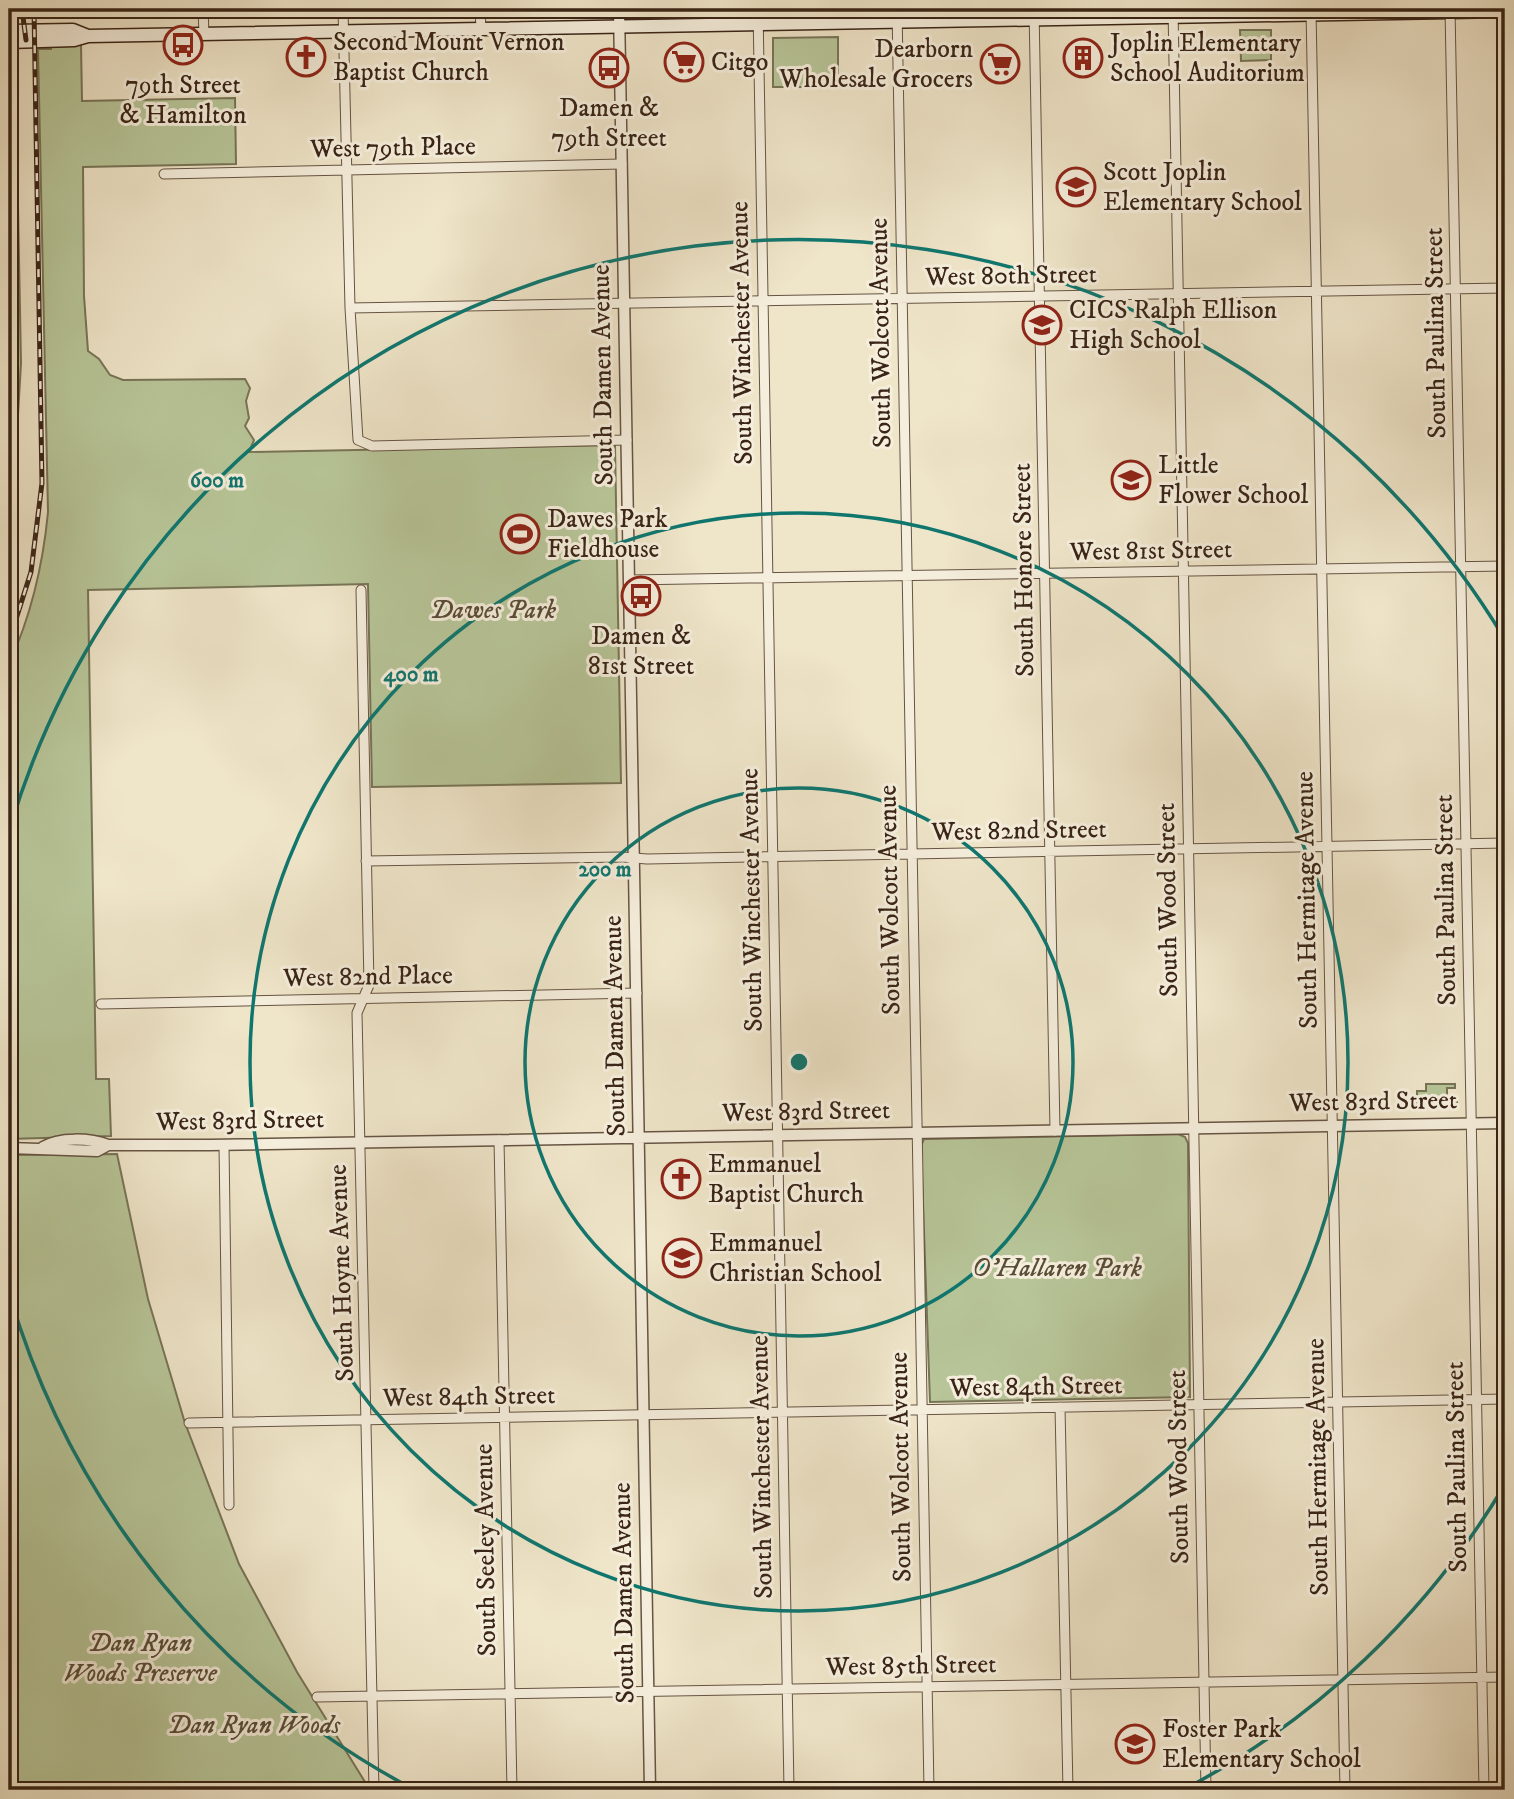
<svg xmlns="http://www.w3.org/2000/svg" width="1514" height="1799" font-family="'IM FELL DW Pica',serif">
<rect width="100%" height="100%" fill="#efe5c9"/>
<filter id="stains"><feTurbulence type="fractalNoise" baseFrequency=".00286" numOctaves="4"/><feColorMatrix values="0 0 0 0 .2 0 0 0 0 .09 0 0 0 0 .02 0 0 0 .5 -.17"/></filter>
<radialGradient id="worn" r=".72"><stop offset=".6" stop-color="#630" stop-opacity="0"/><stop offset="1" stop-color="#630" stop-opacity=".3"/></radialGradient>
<path fill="#b7c598" stroke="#787457" stroke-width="2" d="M1240,30H1271V60L1241,61Z
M838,37V87H773V38Z
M51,45H81L82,101L235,98L236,164L83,167L84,296L88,351L99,359L110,375L123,380L245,379L250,388L246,401L249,418L245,426L254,440L249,452L615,445L621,783L372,787L368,584L88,590L96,1079H109L111,1136L9,1139V664C31,616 43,565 48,512L38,49H51Z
M9,49H15L21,363L18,415L9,494Z
M1426,1084H1455V1088H1447V1101L1457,1102V1108H1417V1091H1426Z
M1178,1134L1185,1137L1188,1143L1190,1397L930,1402L921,1146L924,1139Z
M117,1154L148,1299L185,1423L239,1564L297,1672L370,1790H9V1155Z"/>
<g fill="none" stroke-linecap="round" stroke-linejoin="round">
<defs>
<path id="minor" d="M203,9L204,34
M343,9L350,308L358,440L372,446L627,440
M480,9L481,29
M758,9L789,1790
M897,9L929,1790
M1034,9L1055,1131
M1173,9L1206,1790
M1450,9L1484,1790
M1311,10L1345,1790
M164,174L622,164
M350,308L1505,288
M629,580L1505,566
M361,590L369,985L357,1013L374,1790
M366,861L622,857L647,859L1505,843
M101,1004L637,993
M499,1140L512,1790
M224,1145L229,1505
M1060,1407L1068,1790
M189,1423L1505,1399
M317,1697L1505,1677"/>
<path id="tertiary" d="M619,9L650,1790
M43,1147C59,1137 90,1138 108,1145H210L1505,1123
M9,1148L97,1151L108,1145"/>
<path id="secondary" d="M9,31L73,30L88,36
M9,42L74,40L88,36L1505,11"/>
</defs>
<use href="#minor" stroke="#665443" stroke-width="11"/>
<use href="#tertiary" stroke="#665443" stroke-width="13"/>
<use href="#secondary" stroke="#392416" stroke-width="15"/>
<use href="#minor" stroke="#f5eedc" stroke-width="9"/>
<use href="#tertiary" stroke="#f5eedc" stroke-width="10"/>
<use href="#secondary" stroke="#f5eedc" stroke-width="12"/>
<defs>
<path id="rail" d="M22,9L26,40
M9,641L31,572L42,483L34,9"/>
</defs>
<use href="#rail" stroke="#392416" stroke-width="5"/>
<use href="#rail" stroke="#f5eedc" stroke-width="2.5" stroke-dasharray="8" stroke-linecap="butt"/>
</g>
<g fill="none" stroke="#0f766e" stroke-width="3.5">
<circle cx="799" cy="1062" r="274"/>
<circle cx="799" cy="1062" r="549"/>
<path d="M1504 1486A823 823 0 0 1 1185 1789M413 1789A823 823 0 0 1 10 1296M10 828A823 823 0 0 1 1504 638"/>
</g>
<defs>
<symbol id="bus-ring" viewBox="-11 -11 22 22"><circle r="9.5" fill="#f5eedc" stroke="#8f2418" stroke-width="1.5"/><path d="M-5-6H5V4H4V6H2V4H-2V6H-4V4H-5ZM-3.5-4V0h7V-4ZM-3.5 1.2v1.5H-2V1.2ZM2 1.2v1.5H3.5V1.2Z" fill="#8f2418"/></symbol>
<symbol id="church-ring" viewBox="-11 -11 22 22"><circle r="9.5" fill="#f5eedc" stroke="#8f2418" stroke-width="1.5"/><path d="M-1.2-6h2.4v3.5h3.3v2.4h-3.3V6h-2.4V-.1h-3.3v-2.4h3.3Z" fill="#8f2418"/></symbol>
<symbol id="building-ring" viewBox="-11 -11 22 22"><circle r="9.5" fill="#f5eedc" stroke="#8f2418" stroke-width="1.5"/><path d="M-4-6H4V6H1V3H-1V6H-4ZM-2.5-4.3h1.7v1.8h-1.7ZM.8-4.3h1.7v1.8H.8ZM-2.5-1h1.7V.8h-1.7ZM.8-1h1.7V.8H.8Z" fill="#8f2418"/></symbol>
<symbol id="supermarket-ring" viewBox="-11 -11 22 22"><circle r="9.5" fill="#f5eedc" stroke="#8f2418" stroke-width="1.5"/><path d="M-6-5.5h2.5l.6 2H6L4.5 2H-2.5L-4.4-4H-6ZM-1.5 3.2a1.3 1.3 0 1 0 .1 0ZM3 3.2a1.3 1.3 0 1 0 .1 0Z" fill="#8f2418"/></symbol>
<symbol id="school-ring" viewBox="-11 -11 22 22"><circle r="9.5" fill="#f5eedc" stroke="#8f2418" stroke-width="1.5"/><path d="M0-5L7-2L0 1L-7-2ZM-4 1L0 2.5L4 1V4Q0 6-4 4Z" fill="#8f2418"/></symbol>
<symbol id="stadium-ring" viewBox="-11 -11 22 22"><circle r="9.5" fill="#f5eedc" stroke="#8f2418" stroke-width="1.5"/><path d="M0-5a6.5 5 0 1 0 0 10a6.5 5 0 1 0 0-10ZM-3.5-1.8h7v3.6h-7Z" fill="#8f2418"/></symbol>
</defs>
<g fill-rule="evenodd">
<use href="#bus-ring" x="161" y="23" width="44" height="44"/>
<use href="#church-ring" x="284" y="35" width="44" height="44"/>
<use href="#building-ring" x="1061" y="36" width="44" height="44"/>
<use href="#supermarket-ring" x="662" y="40" width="44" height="44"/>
<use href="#supermarket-ring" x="978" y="42" width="44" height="44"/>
<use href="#bus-ring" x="587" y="46" width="44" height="44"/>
<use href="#school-ring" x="1054" y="165" width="44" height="44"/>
<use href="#school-ring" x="1020" y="303" width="44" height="44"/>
<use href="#school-ring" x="1109" y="458" width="44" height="44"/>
<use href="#stadium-ring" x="498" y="512" width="44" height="44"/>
<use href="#bus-ring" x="619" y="574" width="44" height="44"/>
<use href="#church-ring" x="659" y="1157" width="44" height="44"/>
<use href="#school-ring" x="660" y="1236" width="44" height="44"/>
<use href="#school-ring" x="1113" y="1722" width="44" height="44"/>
</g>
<g text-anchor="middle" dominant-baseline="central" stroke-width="6" stroke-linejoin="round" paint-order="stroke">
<g font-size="26" fill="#392416" stroke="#f5eedc" text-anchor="start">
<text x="333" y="42">Second Mount Vernon<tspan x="333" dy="30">Baptist Church</tspan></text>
<text x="1110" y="43">Joplin Elementary<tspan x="1110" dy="30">School Auditorium</tspan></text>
<text x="973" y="49" text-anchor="end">Dearborn<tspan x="973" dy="30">Wholesale Grocers</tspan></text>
<text x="711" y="62">Citgo</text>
<text x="183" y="85" text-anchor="middle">79th Street<tspan x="183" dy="30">&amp; Hamilton</tspan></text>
<text x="609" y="108" text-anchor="middle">Damen &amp;<tspan x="609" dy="30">79th Street</tspan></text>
<text x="1103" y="172">Scott Joplin<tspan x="1103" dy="30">Elementary School</tspan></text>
<text x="1069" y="310">CICS Ralph Ellison<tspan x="1069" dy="30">High School</tspan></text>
<text x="1158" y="465">Little<tspan x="1158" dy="30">Flower School</tspan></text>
<text x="547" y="519">Dawes Park<tspan x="547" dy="30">Fieldhouse</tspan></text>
<text x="641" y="636" text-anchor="middle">Damen &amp;<tspan x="641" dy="30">81st Street</tspan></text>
<text x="708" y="1164">Emmanuel<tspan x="708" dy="30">Baptist Church</tspan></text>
<text x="709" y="1243">Emmanuel<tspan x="709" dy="30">Christian School</tspan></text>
<text x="1162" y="1729">Foster Park<tspan x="1162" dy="30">Elementary School</tspan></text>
</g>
<g font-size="26" fill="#392416" stroke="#f5eedc">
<text transform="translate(393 148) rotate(-1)">West 79th Place</text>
<text transform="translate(1011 276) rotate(-1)">West 80th Street</text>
<text transform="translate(742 333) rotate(-91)">South Winchester Avenue</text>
<text transform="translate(881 333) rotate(-91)">South Wolcott Avenue</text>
<text transform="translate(1436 333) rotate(-91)">South Paulina Street</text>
<text transform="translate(603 375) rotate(-91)">South Damen Avenue</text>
<text transform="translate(1151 551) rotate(-1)">West 81st Street</text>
<text transform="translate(1024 570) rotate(-91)">South Honore Street</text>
<text transform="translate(1019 831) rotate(-1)">West 82nd Street</text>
<text transform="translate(752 900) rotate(-91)">South Winchester Avenue</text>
<text transform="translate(890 900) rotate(-91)">South Wolcott Avenue</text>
<text transform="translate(1168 900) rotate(-91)">South Wood Street</text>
<text transform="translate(1307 900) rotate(-91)">South Hermitage Avenue</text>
<text transform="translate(1446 900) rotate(-91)">South Paulina Street</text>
<text transform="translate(368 977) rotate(-1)">West 82nd Place</text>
<text transform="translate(615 1026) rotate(-91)">South Damen Avenue</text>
<text transform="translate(1373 1102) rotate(-1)">West 83rd Street</text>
<text transform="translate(806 1112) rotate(-1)">West 83rd Street</text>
<text transform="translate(240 1121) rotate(-1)">West 83rd Street</text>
<text transform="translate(342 1273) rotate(-92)">South Hoyne Avenue</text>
<text transform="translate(1036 1387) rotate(-1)">West 84th Street</text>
<text transform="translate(469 1397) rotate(-1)">West 84th Street</text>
<text transform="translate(762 1467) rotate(-91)">South Winchester Avenue</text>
<text transform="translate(901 1467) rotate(-91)">South Wolcott Avenue</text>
<text transform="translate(1179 1467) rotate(-91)">South Wood Street</text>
<text transform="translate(1318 1467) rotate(-91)">South Hermitage Avenue</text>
<text transform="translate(1457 1467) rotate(-91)">South Paulina Street</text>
<text transform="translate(486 1550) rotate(-91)">South Seeley Avenue</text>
<text transform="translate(624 1593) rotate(-91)">South Damen Avenue</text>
<text transform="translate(911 1666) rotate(-1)">West 85th Street</text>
</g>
<g font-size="26" font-style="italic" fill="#584c36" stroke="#f5eedc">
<text x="493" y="610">Dawes Park</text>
<text x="1057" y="1268">O'Hallaren Park</text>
<text x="140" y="1643">Dan Ryan<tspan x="140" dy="30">Woods Preserve</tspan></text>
<text x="254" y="1725">Dan Ryan Woods</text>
</g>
</g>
<circle cx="799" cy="1062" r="10" fill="#0f766e" stroke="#f5eedc" stroke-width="3.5"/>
<g font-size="21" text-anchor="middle" font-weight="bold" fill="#0f766e" stroke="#f5eedc" stroke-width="6" stroke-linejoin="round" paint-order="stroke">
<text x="217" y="487">600 m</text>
<text x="411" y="681">400 m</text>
<text x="605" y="876">200 m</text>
</g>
<rect width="1514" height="1799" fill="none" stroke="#efe5c9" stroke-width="35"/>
<rect x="10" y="10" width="1493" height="1778" fill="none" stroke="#392416" stroke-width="3.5"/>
<rect x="18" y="18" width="1479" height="1764" fill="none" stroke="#392416" stroke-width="2"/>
<rect width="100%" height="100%" filter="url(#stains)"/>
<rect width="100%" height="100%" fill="url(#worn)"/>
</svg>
